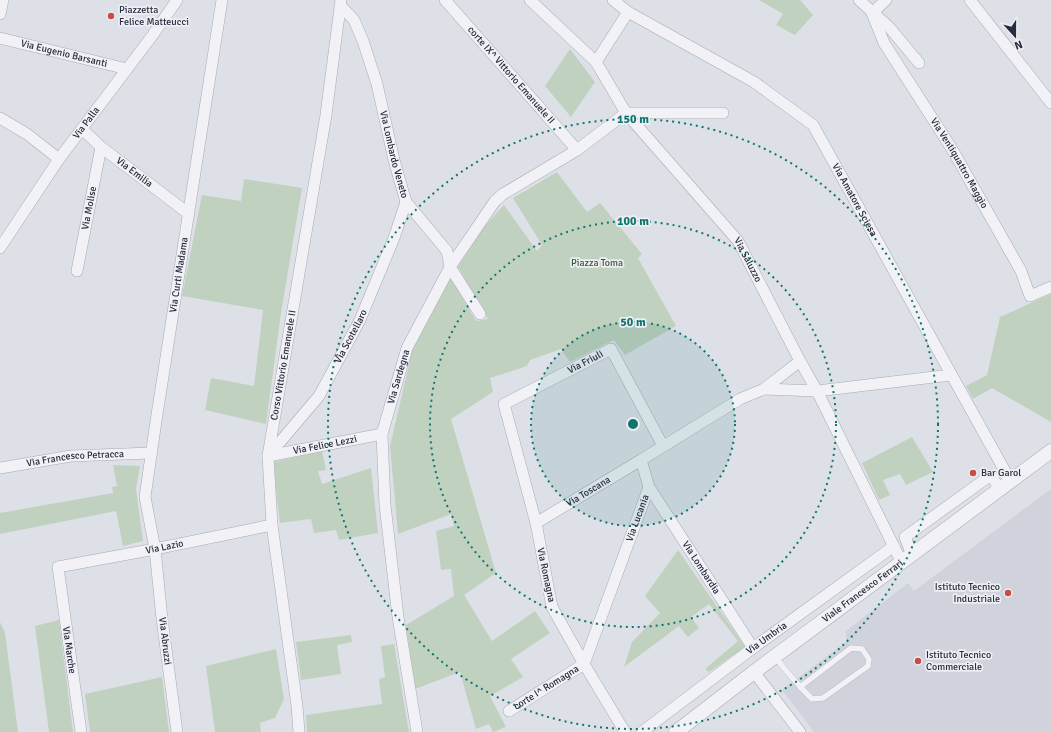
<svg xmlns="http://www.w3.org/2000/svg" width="1051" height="732" font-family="Signika,sans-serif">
<rect width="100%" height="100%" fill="#dee0e7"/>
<path fill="#d0d2dc" d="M1051,489V732H814L782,690L846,642V631L908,583L914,591Z"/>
<path fill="#c1d1c0" d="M759,0H800L813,15L795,35L776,25L783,14Z
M570,49L595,82L571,117L545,86Z
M557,172L587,212L600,203L642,254L638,258L676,326L625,355L614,340L570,362L561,349L530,360L527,366L490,378L493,392L451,419L496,573L464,595L492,641L535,611L550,633L511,659L523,677L490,696L506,727L493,732L489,724L476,729L460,672L415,689L406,625L454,596L451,569L441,570L436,531L454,526L451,514L398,534L390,446L413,347L451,278L476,321L488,319L458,267L481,230L504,205L537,251L542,245L513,198Z
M244,179L302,188L281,313L266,424L205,410L211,378L254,386L263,310L182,296L202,195L241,201Z
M1051,294V422L992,388L973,399L966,386L987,375L1000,317Z
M912,437L933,472L906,485L900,474L883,480L890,495L879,500L862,463Z
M322,451L326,470L318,471L322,484L371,468L378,533L339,540L336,530L314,533L311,519L280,523L276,489L274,462Z
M113,465L140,466L136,489L143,541L123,546L116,511L0,534V513L113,493L112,487L117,486Z
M678,550L745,647L709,672L705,669L738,641L709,604L691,617L699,628L688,637L679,626L624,667L632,642L660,613L645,596Z
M59,620L73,732H49L35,626Z
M0,622L5,633L18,732H0Z
M351,635L352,642L337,645L341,674L301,680L296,642Z
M394,644L409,732H307L306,715L382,704L379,679L385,677L381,646Z
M276,649L284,699L275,718L260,723L261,732H215L206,666Z
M162,677L169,732H90L85,694Z"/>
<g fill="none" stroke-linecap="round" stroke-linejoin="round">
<defs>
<path id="service" d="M775,657C787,672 799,686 812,699L823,698L868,666L869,659L862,649L851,648L800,687"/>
<g id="minor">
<path id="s1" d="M445,0L577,150"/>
<path id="s2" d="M530,0L596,62L626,113L738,241L800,361L817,391L902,563"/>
<path id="s3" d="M613,0L628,12L754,82L813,125L1011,482"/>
<path d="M859,0L889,27L919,63"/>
<path d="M970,0L1051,103"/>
<path id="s4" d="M340,5L354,20L363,41L377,84L394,160L406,202L447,251L450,267L480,314"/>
<path id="s5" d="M872,13L884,43L952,149L1021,271L1030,296L1051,287"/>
<path d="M872,13L886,0"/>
<path d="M0,14L3,0"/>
<path id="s6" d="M0,38L127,69"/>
<path d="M596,62L628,12"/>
<path d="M626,113H723"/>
<path d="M0,118L27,134L59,159"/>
<path id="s7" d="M82,129L101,147L189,214"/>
<path id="s8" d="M0,248L59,159L152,36L177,0"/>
<path id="s9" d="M77,271L101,147"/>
<path d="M764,389L817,391L951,375"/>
<path id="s10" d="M269,455L319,396L360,320L394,238L406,202"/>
<path id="s11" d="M268,456L382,434"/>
<path id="s12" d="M0,468L71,456L151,453"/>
<path id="s13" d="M649,487L753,648"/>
<path id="s14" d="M536,523L641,460"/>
<path d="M912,555L905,537L991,475L1000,490"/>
<path d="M754,672L800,732"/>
<path id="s15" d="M509,711L584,664L649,487L641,460L740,399L764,389L800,361"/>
<path id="s16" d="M81,732L58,567L155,549L272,525"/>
<path id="s17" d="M177,732L162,619L155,549L145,497L156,421L222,0"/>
<path id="s18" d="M299,732L297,706L272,525L268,456L326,115L341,0"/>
<path id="s19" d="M417,732L398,617L385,505L382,434L407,348L450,267L495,201L503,194L577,150L626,113"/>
<path id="s20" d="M625,732L584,664L552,607L536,523L504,404L611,349L663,446"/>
<path id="s21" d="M642,732L753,648L894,546"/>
</g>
<g id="tertiary">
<path id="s22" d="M676,732L754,672L1051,451"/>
</g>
</defs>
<use href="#service" stroke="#a7aab4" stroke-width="6"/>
<use href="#minor" stroke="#a7aab4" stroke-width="12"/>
<use href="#tertiary" stroke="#a7aab4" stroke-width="15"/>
<use href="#service" stroke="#f1f1f6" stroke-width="5.5"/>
<use href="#minor" stroke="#f1f1f6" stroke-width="11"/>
<use href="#tertiary" stroke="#f1f1f6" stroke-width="14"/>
</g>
<circle cx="633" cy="424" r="102" fill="#0f766e" fill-opacity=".12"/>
<g fill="none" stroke="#0f766e" stroke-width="2" stroke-dasharray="2 4">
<circle cx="633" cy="424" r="102"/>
<circle cx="633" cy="424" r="203"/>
<circle cx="633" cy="424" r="305"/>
</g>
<g fill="#c84d48" stroke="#edeff5" stroke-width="1.5">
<circle cx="111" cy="16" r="4"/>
<circle cx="973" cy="473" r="4"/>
<circle cx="1008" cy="593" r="4"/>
<circle cx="918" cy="661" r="4"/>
</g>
<g text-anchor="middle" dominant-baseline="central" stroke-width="3.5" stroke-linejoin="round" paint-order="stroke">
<g font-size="10" fill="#282c3d" stroke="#edeff5" text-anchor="start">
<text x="119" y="10">Piazzetta<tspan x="119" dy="12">Felice Matteucci</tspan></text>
<text x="981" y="473">Bar Garol</text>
<text x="1000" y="587" text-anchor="end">Istituto Tecnico<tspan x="1000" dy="12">Industriale</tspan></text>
<text x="926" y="655">Istituto Tecnico<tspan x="926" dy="12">Commerciale</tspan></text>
</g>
<g font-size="10" fill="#282c3d" stroke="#edeff5">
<text stroke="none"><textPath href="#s6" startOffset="66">Via Eugenio Barsanti</textPath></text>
<text stroke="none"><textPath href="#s1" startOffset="100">corte IX^ Vittorio Emanuele II</textPath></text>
<text stroke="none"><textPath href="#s8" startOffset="152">Via Palla</textPath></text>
<text stroke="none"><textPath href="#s4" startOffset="161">Via Lombardo Veneto</textPath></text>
<text stroke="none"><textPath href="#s5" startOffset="174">Via Ventiquattro Maggio</textPath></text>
<text stroke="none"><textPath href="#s7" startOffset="68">Via Emilia</textPath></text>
<text stroke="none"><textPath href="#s3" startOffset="322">Via Amatore Sciesa</textPath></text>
<text stroke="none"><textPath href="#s9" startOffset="64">Via Molise</textPath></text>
<text stroke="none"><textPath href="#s2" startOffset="341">Via Saluzzo</textPath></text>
<text stroke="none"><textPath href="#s17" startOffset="462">Via Curti Madama</textPath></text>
<text stroke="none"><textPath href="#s10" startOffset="145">Via Scotellaro</textPath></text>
<text stroke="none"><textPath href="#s20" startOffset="445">Via Friuli</textPath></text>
<text stroke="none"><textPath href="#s18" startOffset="370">Corso Vittorio Emanuele II</textPath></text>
<text stroke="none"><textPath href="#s19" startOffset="360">Via Sardegna</textPath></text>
<text stroke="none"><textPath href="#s11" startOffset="58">Via Felice Lezzi</textPath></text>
<text stroke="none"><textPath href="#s12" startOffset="76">Via Francesco Petracca</textPath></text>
<text stroke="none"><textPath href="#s14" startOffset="61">Via Toscana</textPath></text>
<text stroke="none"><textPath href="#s15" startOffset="244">Via Lucania</textPath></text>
<text stroke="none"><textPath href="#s16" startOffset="275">Via Lazio</textPath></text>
<text stroke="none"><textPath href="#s13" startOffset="96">Via Lombardia</textPath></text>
<text transform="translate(546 575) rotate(78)">Via Romagna</text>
<text stroke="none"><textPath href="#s22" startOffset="234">Viale Francesco Ferrari</textPath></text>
<text stroke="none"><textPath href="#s21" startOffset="156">Via Umbria</textPath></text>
<text transform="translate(165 641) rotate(83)">Via Abruzzi</text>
<text transform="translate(69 650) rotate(82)">Via Marche</text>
<text stroke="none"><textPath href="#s15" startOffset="44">corte I^ Romagna</textPath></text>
</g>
<g font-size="10" fill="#365836" stroke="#edeff5">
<text x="597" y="263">Piazza Toma</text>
</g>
</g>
<circle cx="633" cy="424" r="6" fill="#0f766e" stroke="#edeff5" stroke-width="2"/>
<g font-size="12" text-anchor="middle" font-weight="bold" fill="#0f766e" stroke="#edeff5" stroke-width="3.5" stroke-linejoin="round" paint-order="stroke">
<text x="633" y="123">150 m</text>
<text x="633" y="225">100 m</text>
<text x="633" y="326">50 m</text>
</g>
<g transform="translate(1015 36) rotate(159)" stroke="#edeff5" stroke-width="3" paint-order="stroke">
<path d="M0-3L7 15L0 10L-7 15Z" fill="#282c3d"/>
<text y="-6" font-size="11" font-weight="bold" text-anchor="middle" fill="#282c3d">N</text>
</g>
</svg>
